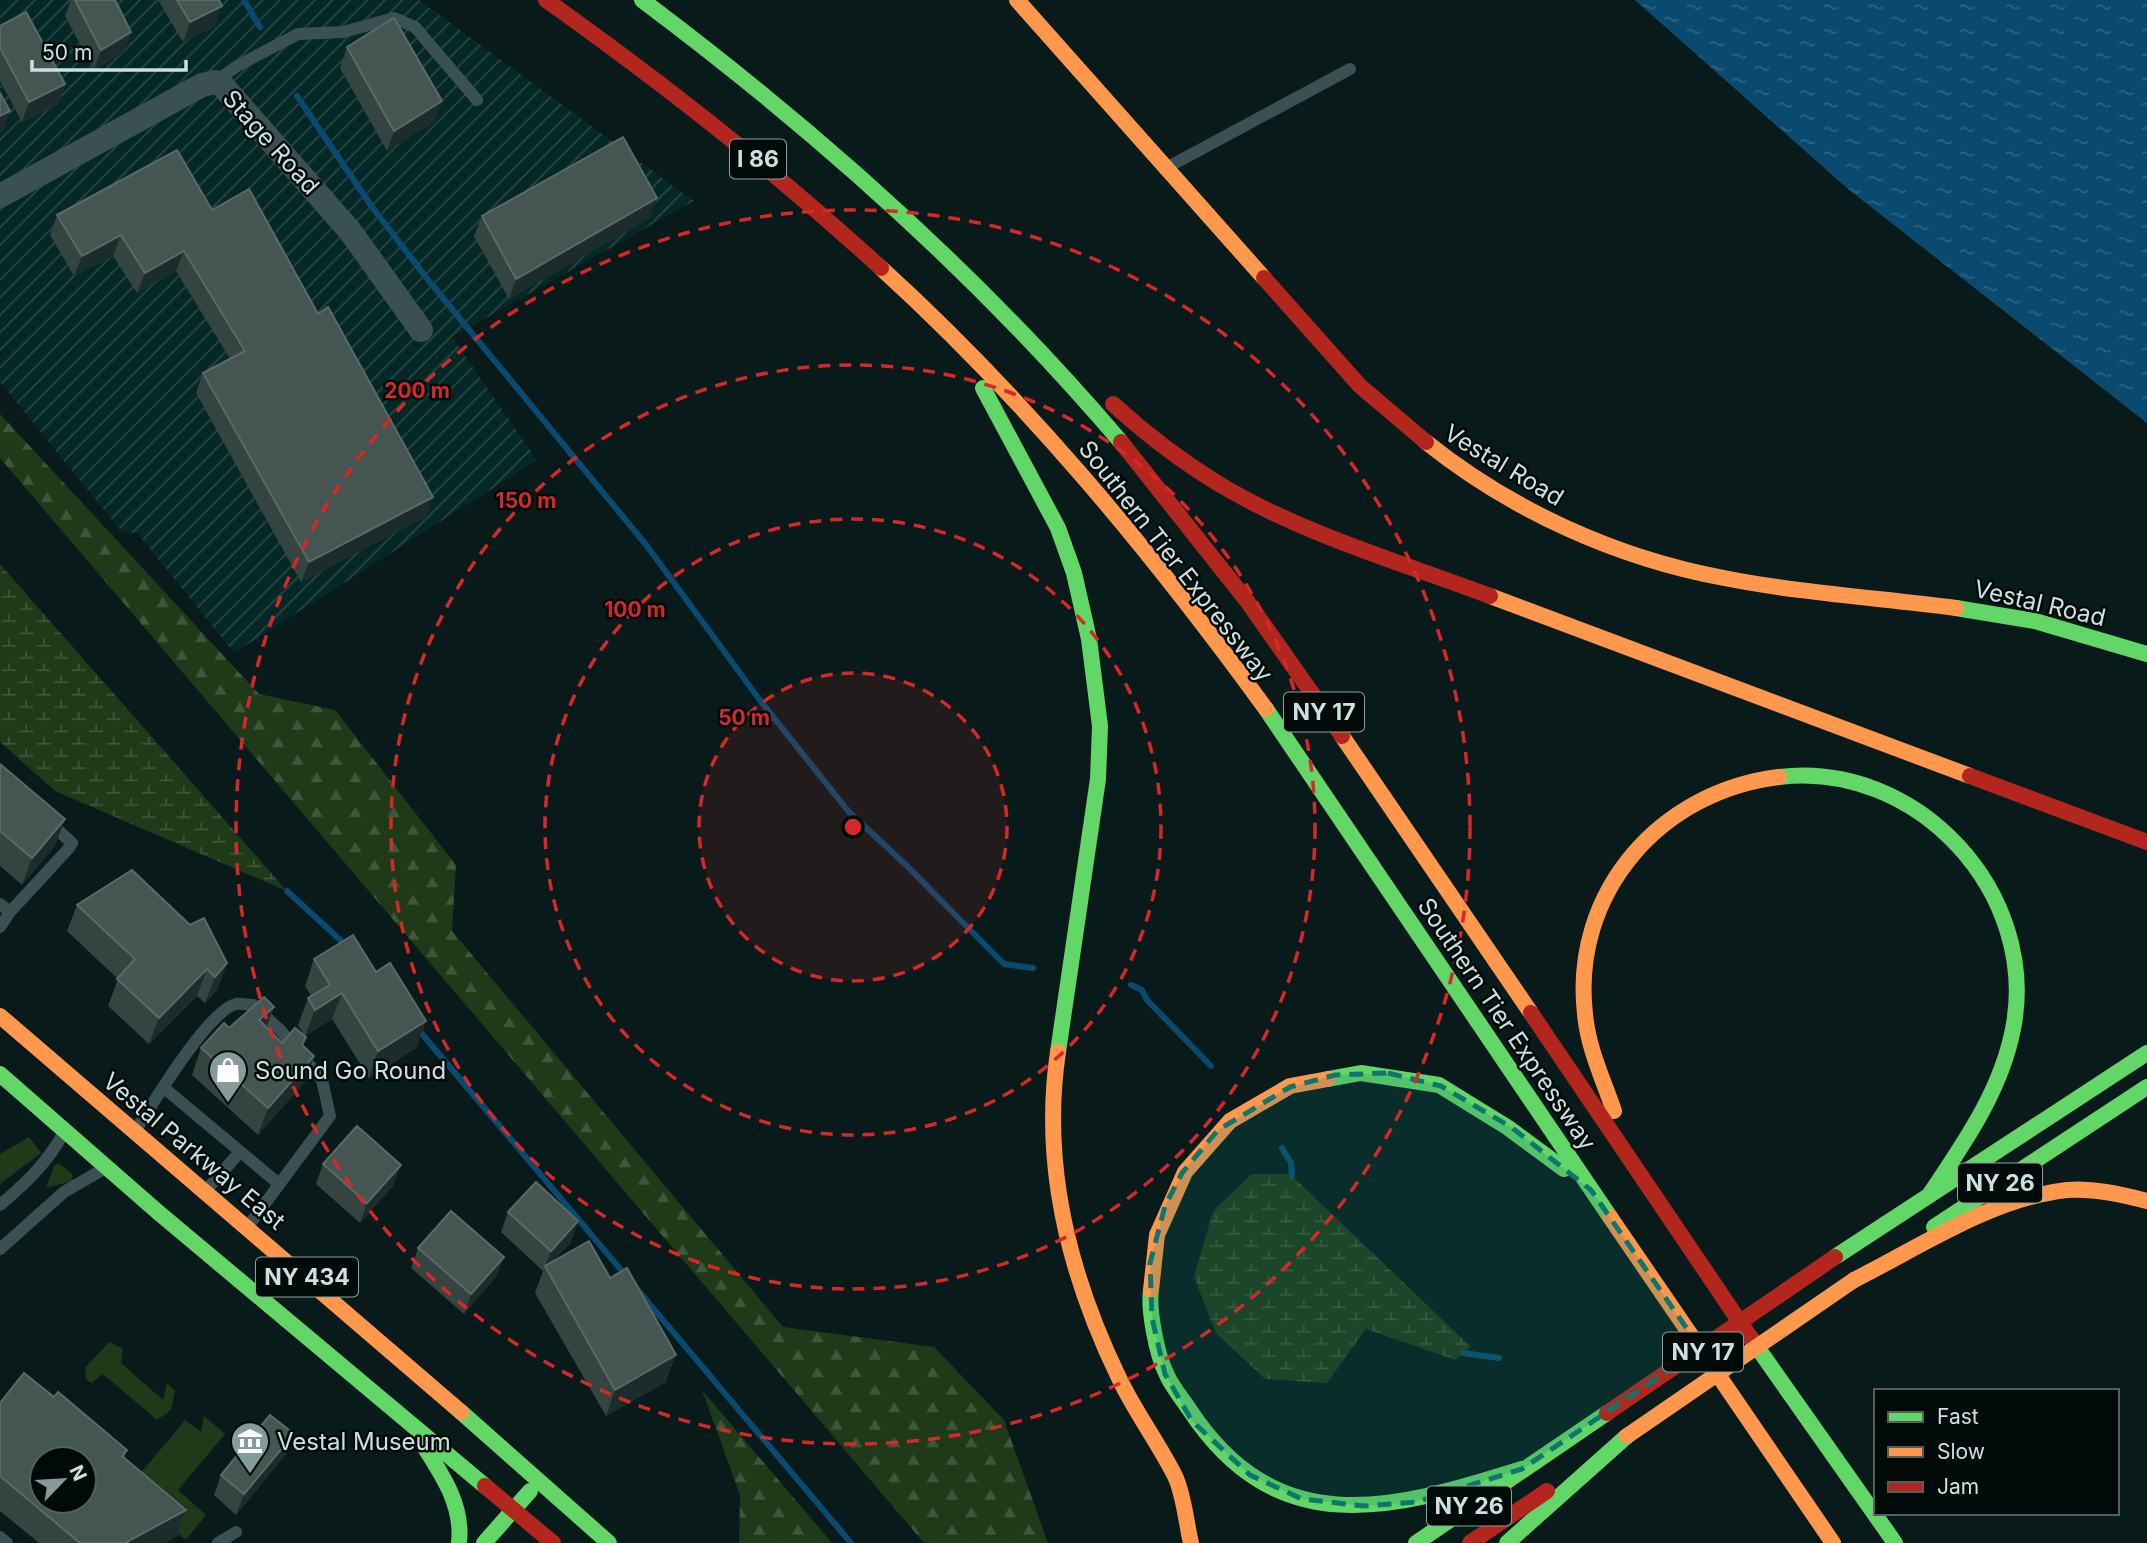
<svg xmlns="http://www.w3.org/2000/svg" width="2147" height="1543" font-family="Inter,sans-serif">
<defs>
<pattern id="industrial-furrows" width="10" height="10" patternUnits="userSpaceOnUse" patternTransform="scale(1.75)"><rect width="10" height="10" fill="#042826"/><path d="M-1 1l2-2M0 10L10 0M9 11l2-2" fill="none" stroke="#274745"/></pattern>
<pattern id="forest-firs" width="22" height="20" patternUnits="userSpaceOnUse" patternTransform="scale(1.75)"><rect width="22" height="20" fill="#1e3a19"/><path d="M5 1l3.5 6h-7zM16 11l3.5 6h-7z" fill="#3e563a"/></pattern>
<pattern id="wetland-marsh" width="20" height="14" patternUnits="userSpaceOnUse" patternTransform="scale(1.75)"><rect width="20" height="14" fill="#1e3a19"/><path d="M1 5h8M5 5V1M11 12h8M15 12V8" fill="none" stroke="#3e563a"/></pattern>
<pattern id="water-ripples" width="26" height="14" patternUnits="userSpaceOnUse" patternTransform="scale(1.75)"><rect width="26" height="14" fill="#0b4a70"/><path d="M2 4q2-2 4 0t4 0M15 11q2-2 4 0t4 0" fill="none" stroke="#2d6484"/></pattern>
</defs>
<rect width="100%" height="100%" fill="#081b1a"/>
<path fill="url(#industrial-furrows)" d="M0,0H419L694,201L452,337L537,460L234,653L138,534L121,531L0,382V357L3,354L0,351Z"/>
<path fill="#1e3a19" d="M29,1137L41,1153L0,1184V1154Z
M59,1163L72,1174L73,1181L46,1188L54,1166Z
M109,1342L123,1349L121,1363L163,1400L167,1383L175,1391L171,1410L157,1420L103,1374L91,1383L86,1379L85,1368Z
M204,1416L225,1434L178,1490L206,1515L186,1540L121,1487L145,1468L185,1420L201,1432Z"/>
<path fill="url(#forest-firs)" d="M0,414L259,694L335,710L456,865L452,931L783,1327L934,1347L1004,1420L1048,1543H924L0,458Z
M702,1390L832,1543H739L740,1495Z"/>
<path fill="url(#wetland-marsh)" d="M0,564L287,891L55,791L0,742Z
M1252,1174H1290L1471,1347L1456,1360L1366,1329L1327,1383L1265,1379L1216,1333L1194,1277L1213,1211Z"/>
<path fill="url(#water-ripples)" d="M1635,0H2147V423L1848,189Z"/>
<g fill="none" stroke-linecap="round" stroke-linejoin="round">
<path stroke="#0b4a70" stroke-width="6" d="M244,0L260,27
M297,96L372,207L429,281L647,546L762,703L849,812L906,865L1004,964L1033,968
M287,891L349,948
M1131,985L1142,990L1147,1000L1211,1066
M417,1028L627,1277
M1282,1148L1291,1163L1292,1176
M636,1288L851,1543
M1463,1353L1499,1358"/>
<path stroke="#3a5053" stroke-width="12" d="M215,82L237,66L298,34L343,32L394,18L415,27L477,100
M1168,167L1350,69
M0,904L10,912L69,848L72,843L50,823
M0,927L10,912
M163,1087L279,1184
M137,1128C154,1102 208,1011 236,1004C241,1003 248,1005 253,1005L281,1031L322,1080L330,1116L249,1225
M208,1188L240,1152
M0,1205C25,1184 47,1163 63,1134
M0,1249L64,1192L102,1170
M0,1537L7,1543
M218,1543L236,1532"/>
<path stroke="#3a5053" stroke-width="24" d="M0,196L202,85L215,82L222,85L350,231L421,330"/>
<path stroke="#63d668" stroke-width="16" d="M642,0C817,131 979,275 1121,442
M983,388L1058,528L1074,573L1089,639L1100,726L1098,779L1058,1052
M1956,608L2035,621L2147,654
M1266,709L1610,1217
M1779,777C1917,760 2040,893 2013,1029C2001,1091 1964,1143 1930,1194
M0,1074L159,1213L485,1486
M1328,1079L1361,1073L1439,1085L1507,1127L1564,1169
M1934,1227L2147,1087
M1835,1257L2147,1053
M1151,1290C1148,1310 1157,1355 1166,1373C1171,1386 1182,1398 1189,1409C1277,1543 1392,1510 1522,1469
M1750,1337L1895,1543
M461,1412L609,1543
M425,1448C444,1478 463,1506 459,1543
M484,1543L530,1491
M1416,1543L1607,1413
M1507,1543L1627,1436"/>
<path stroke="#ff974d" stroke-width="16" d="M1017,0L1264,278
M881,268C1026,400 1151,551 1266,709
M1426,442C1511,510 1616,558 1724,578C1800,593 1879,598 1956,608
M1490,596L1970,776
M1342,736L1531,1013
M0,1016L461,1412
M1058,1052C1041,1165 1070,1277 1119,1378C1135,1412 1158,1442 1175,1476C1184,1495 1186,1522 1191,1543
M1614,1111C1603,1079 1588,1048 1585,1014C1571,892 1661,791 1779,777
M1610,1217L1833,1543
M1854,1280C1920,1247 1992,1198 2067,1190C2094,1188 2121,1194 2147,1201
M1151,1290L1157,1235L1185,1172L1230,1121L1290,1086L1328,1079"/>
<path stroke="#b3261e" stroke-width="16" d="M546,0C663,83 775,171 881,268
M1264,278L1360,386L1426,442
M1113,404C1146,434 1181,461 1219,484C1302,534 1400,562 1490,596
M1121,442L1247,601L1342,736
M1970,776L2147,842
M1531,1013L1750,1337
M485,1486L553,1543
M1470,1543L1547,1491"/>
<path stroke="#ff974d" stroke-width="16" d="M1627,1436L1854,1280"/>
<path stroke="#b3261e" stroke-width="16" d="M1607,1413L1835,1257"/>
</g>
<path fill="#334441" d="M71,0H115L131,32L124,52L94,70L65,16Z
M158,0H219L215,26L183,42Z
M0,26L65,84L58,104L22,122L0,81Z
M347,47L435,121L387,151L340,68Z
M212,210L318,314L433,497L425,517L301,582L196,393L203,373L230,359L176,271L137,293L113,256L74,276L50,235L57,215Z
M482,216L650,218L509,299L474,236Z
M0,764L55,846L22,885L0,866Z
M77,905L227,963L217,990L205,1003L197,996L149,1044L108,1006L118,979L67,931Z
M314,959L376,972L426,1021L416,1048L369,1078L332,1019L305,1036L298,1025L308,998L311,996L305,986Z
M274,1007L266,1027L282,1043L303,1045L314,1056L304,1083L258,1135L192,1075L201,1048L229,1028Z
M323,1164L393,1186L360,1223L316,1184Z
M508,1212L578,1221L571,1242L551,1263L666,1382L606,1416L535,1293L543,1271L501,1232Z
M418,1248L504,1257L496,1277L464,1314L411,1268Z
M54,1397L127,1450L124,1458L186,1510L177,1536L165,1543H39L0,1511V1403Z
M294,1434L286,1454L236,1515L214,1495L221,1475Z"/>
<path fill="#1b2c2a" d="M222,6L215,26L183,42L190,22Z
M131,32L124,52L94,70L101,50Z
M65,84L58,104L22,122L29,102Z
M442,101L435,121L387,151L394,131Z
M10,111L3,131L0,132V116Z
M657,198L650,218L509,299L516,279Z
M121,235L113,256L74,276L82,256Z
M184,251L176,271L137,293L145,273Z
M433,497L425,517L301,582L309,562Z
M65,819L55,846L22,885L32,858Z
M227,963L217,990L205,1003L215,977Z
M207,969L197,996L149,1044L159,1018Z
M342,993L332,1019L305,1036L315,1010Z
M274,1007L264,1033L259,1020Z
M426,1021L416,1048L369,1078L378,1051Z
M314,1056L304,1083L258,1135L268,1108Z
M401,1165L393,1186L360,1223L367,1203Z
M578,1221L571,1242L546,1268L545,1267L551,1251Z
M504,1257L496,1277L464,1314L471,1294Z
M676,1355L666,1382L606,1416L615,1390Z
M294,1434L286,1454L236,1515L244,1494Z
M186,1510L177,1536L165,1543H125Z"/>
<path fill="#445552" stroke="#596a68" stroke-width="2" fill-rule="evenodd" d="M75,0H115L131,32L101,50Z
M177,0H219L222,6L190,22Z
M26,12L65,84L29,102L0,48V26Z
M394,18L442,101L394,131L347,47Z
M0,93L10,111L0,116Z
M623,137L657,198L516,279L482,216Z
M177,150L212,210L249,189L318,314L328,307L433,497L309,562L203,373L245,351L184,251L145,273L121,235L82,256L57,215Z
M0,764L65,819L32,858L0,831Z
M132,870L190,925L204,918L227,963L215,977L207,969L159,1018L117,979L135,959L77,905Z
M353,935L376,972L390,963L426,1021L378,1051L342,993L315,1010L308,998L330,985L314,959Z
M264,997L274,1007L259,1020L282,1043L295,1028L306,1037L302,1045L314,1056L268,1108L201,1048L224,1023L229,1028Z
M357,1126L401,1165L367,1203L323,1164Z
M536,1182L578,1221L551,1251L508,1212Z
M451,1211L504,1257L471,1294L418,1248Z
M589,1241L610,1278L627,1268L676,1355L615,1390L545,1266Z
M24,1373L54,1397L58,1392L127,1450L122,1456L186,1510L125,1543H80L0,1476V1403ZM42,1459H84V1501H42Z
M270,1415L294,1434L244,1494L221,1475Z"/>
<path fill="#0f766e" fill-opacity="0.2" stroke="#0f766e" stroke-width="5" stroke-dasharray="14 9" stroke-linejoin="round" d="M1388,1073L1441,1086L1511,1127L1591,1190L1701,1349L1522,1469L1416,1502L1364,1506L1302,1499L1250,1475L1192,1421L1165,1374L1152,1318L1150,1263L1165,1206L1182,1173L1218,1130L1290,1087L1335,1075Z"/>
<circle cx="853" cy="827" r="154" fill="#d62828" fill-opacity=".12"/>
<g fill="none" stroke="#d62828" stroke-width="3.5" stroke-dasharray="12 9">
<circle cx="853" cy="827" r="154"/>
<circle cx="853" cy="827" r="308"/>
<circle cx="853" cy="827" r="462"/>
<circle cx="853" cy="827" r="617"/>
</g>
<defs>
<symbol id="shop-pin" viewBox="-11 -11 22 30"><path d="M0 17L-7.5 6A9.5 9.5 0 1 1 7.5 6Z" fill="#879b9a" stroke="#000a09"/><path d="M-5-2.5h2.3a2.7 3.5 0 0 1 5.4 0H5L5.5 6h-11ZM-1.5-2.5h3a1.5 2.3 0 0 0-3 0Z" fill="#fff"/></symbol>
<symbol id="museum-pin" viewBox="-11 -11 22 30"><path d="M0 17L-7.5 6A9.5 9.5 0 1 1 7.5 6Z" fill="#879b9a" stroke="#000a09"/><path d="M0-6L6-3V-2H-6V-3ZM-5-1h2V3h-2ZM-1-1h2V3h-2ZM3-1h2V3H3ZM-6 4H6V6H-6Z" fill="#fff"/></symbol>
</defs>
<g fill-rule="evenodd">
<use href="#shop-pin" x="206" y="1048" width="44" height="60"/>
<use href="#museum-pin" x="228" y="1419" width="44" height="60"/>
</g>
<g text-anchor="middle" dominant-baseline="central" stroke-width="5" stroke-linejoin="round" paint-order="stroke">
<g fill="#000a09" stroke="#8fa09f" stroke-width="2">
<rect x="730" y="139.5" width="56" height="39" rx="5"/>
<rect x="1284" y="692.5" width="80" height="39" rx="5"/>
<rect x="1958" y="1163.5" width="84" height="39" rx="5"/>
<rect x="256" y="1257.5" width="102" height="39" rx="5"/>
<rect x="1663" y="1332.5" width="80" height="39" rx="5"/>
<rect x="1427" y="1486.5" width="84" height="39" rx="5"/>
</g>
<g font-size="23" font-weight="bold" fill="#cce0df">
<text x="758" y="159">I 86</text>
<text x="1324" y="712">NY 17</text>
<text x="2000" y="1183">NY 26</text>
<text x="307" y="1277">NY 434</text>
<text x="1703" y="1352">NY 17</text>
<text x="1469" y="1506">NY 26</text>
</g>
<g font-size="24" fill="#cce0df" stroke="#000a09">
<text transform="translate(271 142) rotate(48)">Stage Road</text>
<text transform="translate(1504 465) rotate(31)">Vestal Road</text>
<text transform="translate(1176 561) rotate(52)">Southern Tier Expressway</text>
<text transform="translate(2040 603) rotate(13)">Vestal Road</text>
<text transform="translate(1507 1024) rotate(56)">Southern Tier Expressway</text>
<text transform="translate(194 1151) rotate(40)">Vestal Parkway East</text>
</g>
<g font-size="24" fill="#cce0df" stroke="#000a09" text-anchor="start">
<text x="255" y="1070">Sound Go Round</text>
<text x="277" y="1441">Vestal Museum</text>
</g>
</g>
<circle cx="853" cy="827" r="10" fill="#d62828" stroke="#000a09" stroke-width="3.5"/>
<g font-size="21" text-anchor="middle" font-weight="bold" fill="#d62828" stroke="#000a09" stroke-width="5" stroke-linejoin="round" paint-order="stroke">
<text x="417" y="398">200 m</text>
<text x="526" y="508">150 m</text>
<text x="635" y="617">100 m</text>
<text x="744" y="725">50 m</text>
</g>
<rect x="1874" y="1389" width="245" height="126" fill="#000a09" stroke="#52605f" stroke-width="2"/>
<rect x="1888" y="1412" width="35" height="10" fill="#63d668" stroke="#52605f" stroke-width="2"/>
<text x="1937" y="1424" font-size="21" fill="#cce0df">Fast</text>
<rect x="1888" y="1447" width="35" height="10" fill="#ff974d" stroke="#52605f" stroke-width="2"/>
<text x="1937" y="1459" font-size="21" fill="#cce0df">Slow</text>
<rect x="1888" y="1482" width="35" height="10" fill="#b3261e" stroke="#52605f" stroke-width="2"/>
<text x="1937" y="1494" font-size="21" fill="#cce0df">Jam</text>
<g transform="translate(63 1480) rotate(65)"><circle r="33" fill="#000a09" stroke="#52605f" stroke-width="2"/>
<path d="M0-5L12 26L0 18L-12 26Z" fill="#879b9a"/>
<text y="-10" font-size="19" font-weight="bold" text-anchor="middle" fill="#cce0df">N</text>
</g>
<path d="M32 60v10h154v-10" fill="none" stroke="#cce0df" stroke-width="3.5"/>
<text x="42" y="60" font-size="21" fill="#cce0df" stroke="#000a09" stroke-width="5" paint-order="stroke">50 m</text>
</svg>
